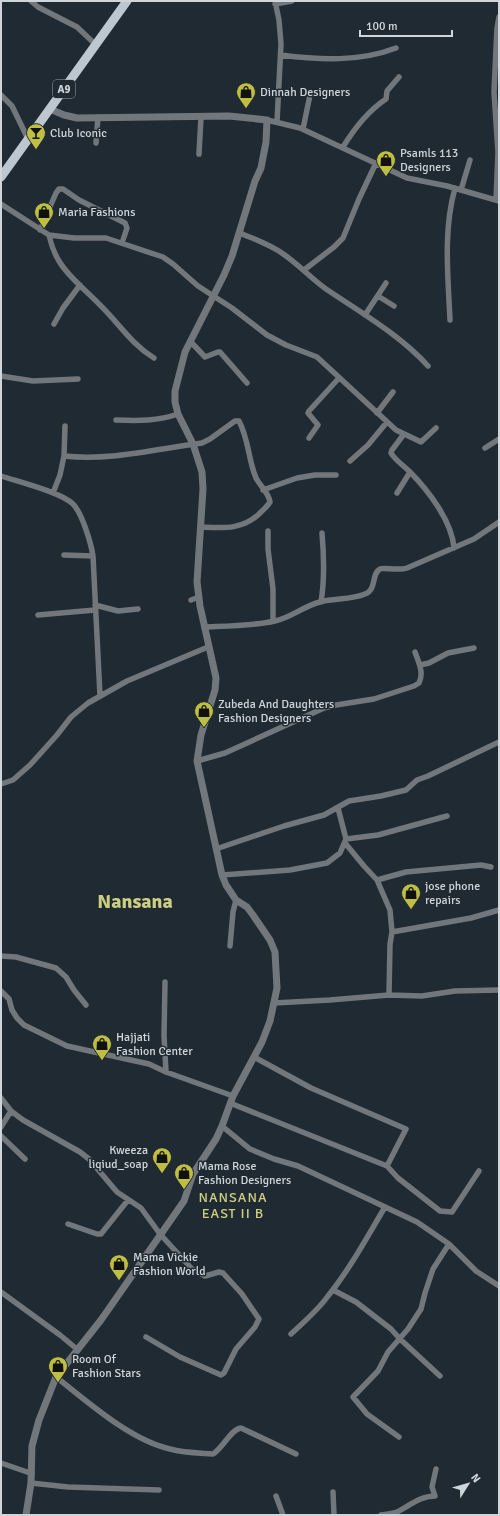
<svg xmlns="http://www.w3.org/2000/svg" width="500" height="1516" font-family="Signika,sans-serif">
<rect width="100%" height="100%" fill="#202a32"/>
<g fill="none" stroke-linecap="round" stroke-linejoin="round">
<path stroke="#72777c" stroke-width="5.5" d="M31,1L38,7L77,27L95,44
M275,1L279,20L281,44L277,122
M275,4L292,1
M281,55C319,60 360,62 396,48
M1,95L12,106L28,139
M267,120L300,128L407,178L447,186L499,201
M303,129L310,95
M96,143L98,117
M343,147C354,129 368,111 386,99L387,91L399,77
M199,154L201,117
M461,190L470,160
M496,200L498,152L494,92L497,28L499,17
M1,204L49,235L74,238H106L163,257L173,264L198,286L232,308L267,335L286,345L317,357L396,430L421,442L436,428
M40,230L56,193L59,189H63L79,200L125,223L127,228L122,243
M240,233C256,240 272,245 286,256C300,266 312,279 326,289C360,312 400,335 428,366
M49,235C51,244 54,253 59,261C69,278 86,290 99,304C118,322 131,344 154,358
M304,270L334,247L343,238L359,199L376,163
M378,296L394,306
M365,315L386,283
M450,320C448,276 443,231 455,188
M54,324L63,308L80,285
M190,341L205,357L218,352H220L247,383
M1,376L33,381L78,379
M377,413L393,392
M116,420C138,421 158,421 178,414
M404,434L392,450L391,453C395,460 403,465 409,471C428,490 452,521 454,548
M309,438L318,425L308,413L309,411L339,378
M485,448L499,439
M64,456L65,426
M350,461L368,445L387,422
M1,476C19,482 60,492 73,504C82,513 91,543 93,556L100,696
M263,490L297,478L315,475H336
M53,493L60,475L64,456C110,461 157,449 202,443L210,439L235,421H239C249,440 248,459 256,478C260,486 269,493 270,502C267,507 263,510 259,514C242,530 223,528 201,527
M397,493L410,472
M268,531V549L273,589V621
M64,555L93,556
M191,600L199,597
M321,602C325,578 324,556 322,533
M95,605L118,611L138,609
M38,615L95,610
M204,627C227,626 252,626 275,621C290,618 304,606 320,602C335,598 351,600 365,594C377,590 371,574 380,569C383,567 399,571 407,568L474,539L499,522
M420,665L429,663L448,653L474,648
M197,761L225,753L324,708L336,705L374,699L414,686L419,683C424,673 419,663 415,652
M1,784L13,780L30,765L57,735L71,717L88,703L127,681L208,647
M346,839L378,835L447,816
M345,843L364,866L377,880L390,910L392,932L390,944L389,995
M216,849L284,826L324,815L349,801L381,796L406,790L417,780L428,776L499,742
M222,875L290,870L327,863L340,853L346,839L338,808
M377,880L406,872L481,865L491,867
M392,932L471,918L499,910
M230,946L233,912L236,900
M1,956L16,957L56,968L66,977L74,990L86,1005
M165,982L164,1036L166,1072
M1,991L9,999L12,1010L17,1018L24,1025L67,1046L149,1064L166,1072L233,1096
M274,1003L330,1000L389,995L422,996L455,991L499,990
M254,1057L311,1088L406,1129L387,1166
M1,1098L11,1111L23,1120L80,1152L89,1159L117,1192L141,1208L160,1234L192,1269L205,1276L219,1272L223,1273L242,1294L259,1319L255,1327L236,1349L224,1373L221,1375L180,1357L146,1337
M230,1103L387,1166L398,1178L440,1211L452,1212L479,1171
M222,1126L250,1149L274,1159L298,1166L417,1222L449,1244L476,1271L499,1286
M1,1127L11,1111
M1,1136L25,1159
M68,1224L97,1234H101L128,1200
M333,1290L356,1302L391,1329L400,1339L440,1376
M1,1292L60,1335L78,1350
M291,1334C304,1322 318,1310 328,1296C350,1269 367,1237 385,1207
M56,1377C88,1402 130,1440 170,1449C184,1453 199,1453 213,1454C223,1448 231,1429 241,1428L296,1454
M399,1437L367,1414L353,1397L378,1371L388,1352L408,1329L421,1309L425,1293L433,1269L449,1244
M1,1463L30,1473H32
M31,1483L68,1487L159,1490
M333,1492L334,1515
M276,1496L283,1515
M381,1515C386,1514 392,1514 397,1512C409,1506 420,1496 435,1496L432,1487L436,1469"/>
<path stroke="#72777c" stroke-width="7" d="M26,1515L31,1483L32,1446L39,1420L56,1377L101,1320L184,1201L193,1174L216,1139L222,1126L233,1096L262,1042L270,1021L277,988L275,952L270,940L253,915L247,907L236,900L226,885L222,875L197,761L201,735L215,690L216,678L200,606L197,582L203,489L202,472L193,444L178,414L175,402V391L185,352L224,275L232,256L255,181L261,168L266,142L267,120L229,116L77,118L64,115L50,109"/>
<path stroke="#bcc7d0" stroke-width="9" d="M1,177L127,1"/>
</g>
<defs>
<symbol id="shop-pin" viewBox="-11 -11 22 30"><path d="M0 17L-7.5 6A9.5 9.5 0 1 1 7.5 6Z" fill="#bebf42" stroke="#202a32"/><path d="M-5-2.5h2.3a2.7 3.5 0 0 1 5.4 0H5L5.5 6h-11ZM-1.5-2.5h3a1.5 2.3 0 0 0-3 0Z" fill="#111"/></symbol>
<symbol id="bar-pin" viewBox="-11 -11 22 30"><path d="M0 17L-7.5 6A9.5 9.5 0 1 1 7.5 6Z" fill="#bebf42" stroke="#202a32"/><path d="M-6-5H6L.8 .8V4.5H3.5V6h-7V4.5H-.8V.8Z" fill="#111"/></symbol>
</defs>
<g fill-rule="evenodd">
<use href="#shop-pin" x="235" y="81" width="22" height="30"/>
<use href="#bar-pin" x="25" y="122" width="22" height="30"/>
<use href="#shop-pin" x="375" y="149" width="22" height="30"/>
<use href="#shop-pin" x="33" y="201" width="22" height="30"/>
<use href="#shop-pin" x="193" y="700" width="22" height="30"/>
<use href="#shop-pin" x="400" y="882" width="22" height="30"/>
<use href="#shop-pin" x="91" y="1033" width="22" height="30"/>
<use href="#shop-pin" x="151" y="1146" width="22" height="30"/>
<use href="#shop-pin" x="173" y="1162" width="22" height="30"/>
<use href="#shop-pin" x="108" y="1253" width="22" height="30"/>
<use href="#shop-pin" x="47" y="1355" width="22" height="30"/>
</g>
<g text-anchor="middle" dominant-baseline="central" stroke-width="3" stroke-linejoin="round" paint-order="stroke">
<rect fill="#202a32" stroke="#9aa2a8" stroke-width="1" x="53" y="80" width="22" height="18" rx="3"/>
<g font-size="11" font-weight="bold" fill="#cfd6db">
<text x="64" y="89">A9</text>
</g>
<g font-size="12" fill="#cfd6db" stroke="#202a32" text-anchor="start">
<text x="260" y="92">Dinnah Designers</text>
<text x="50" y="133">Club Iconic</text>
<text x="400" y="153">Psamls 113<tspan x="400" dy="14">Designers</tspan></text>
<text x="58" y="212">Maria Fashions</text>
<text x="218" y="704">Zubeda And Daughters<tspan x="218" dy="14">Fashion Designers</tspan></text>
<text x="425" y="886">jose phone<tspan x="425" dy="14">repairs</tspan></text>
<text x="116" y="1037">Hajjati<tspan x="116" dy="14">Fashion Center</tspan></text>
<text x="148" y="1150" text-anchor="end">Kweeza<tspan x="148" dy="14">liqiud_soap</tspan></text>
<text x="198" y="1166">Mama Rose<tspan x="198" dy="14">Fashion Designers</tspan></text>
<text x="133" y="1257">Mama Vickie<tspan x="133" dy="14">Fashion World</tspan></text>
<text x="72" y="1359">Room Of<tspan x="72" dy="14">Fashion Stars</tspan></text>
</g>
<g font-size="14" letter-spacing="1" fill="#cccf81" stroke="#202a32">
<text x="233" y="1197">NANSANA<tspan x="233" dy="16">EAST II B</tspan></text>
</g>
<g font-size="20" font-weight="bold" fill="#cccf81" stroke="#202a32">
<text x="135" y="901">Nansana</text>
</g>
</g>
<rect width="500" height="1516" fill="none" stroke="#cfd6db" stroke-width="4"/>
<g transform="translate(468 1484) rotate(53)" stroke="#202a32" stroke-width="3" paint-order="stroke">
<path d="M0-3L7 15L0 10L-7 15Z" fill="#cfd6db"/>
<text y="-6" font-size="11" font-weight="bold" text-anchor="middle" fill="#cfd6db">N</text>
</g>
<path d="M360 30v6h92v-6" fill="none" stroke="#cfd6db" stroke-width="2"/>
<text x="366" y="30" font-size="12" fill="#cfd6db" stroke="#202a32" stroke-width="3" paint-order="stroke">100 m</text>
</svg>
